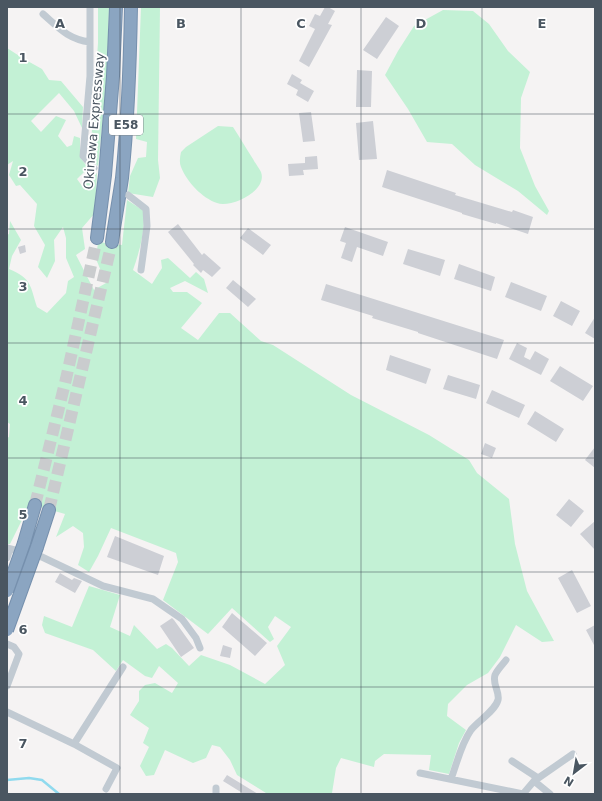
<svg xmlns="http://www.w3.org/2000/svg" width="602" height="801" font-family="'DejaVu Sans',sans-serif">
<rect width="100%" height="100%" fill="#f5f3f3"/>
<path fill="#c3f1d5" d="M98,7H109L107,78L98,166L90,158L98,43Z
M141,7H160L158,160L160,178L153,197L128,193L130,176L138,158L146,157L147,142L136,139Z
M443,10L473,11L489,24L508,51L530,72L521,98L520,148L535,186L549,211L547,215L518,191L475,165L452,144L427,142L408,109L385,75L398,51L414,26Z
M7,48L24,59L42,69L49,80L61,81L83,107L82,128L74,111L59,93L31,121L41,132L56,116L66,120L58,136L67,147L72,145L74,136L80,138V157L88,168L77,179L82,186L97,173L95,213L82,228L85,249L76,255L94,290L106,283L96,259L98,242L122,245L127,200L144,211C145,231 140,250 133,270L152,284L162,268L161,260L168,258L190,278L196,272L204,279L208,293L185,281L170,288L173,292H187L202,303L181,328L198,340L219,313H230L261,341L273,345L351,395L429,435L469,460L477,473L509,499L515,544L527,591L554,641L542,642L516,625L500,657L488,673L467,685L448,704L447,716L466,730L459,743L449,774L429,770L431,755L384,754L375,761L374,767L341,758L336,768L332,793L334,794H270L266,793L237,775L230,760L220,747L212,745L206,758L193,763L165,750L154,775L146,776L140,766L149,747L143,743L149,728L130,715L139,701V691L145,685L155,683L172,693L178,683L159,666L152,678L145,676L123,660L116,671L93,650L45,633L42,625L44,616L72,627L89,586L120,595L110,627L130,636L134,625L157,649L166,644L172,648L189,666L201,655L230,665L265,684L285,665L277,646L291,627L275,616L268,627L274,639L270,642L232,608L208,634L163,600L178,562L176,553L111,528L98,556L89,572L78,565L84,547L83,533L73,526L56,537L65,514L30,504L10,544H7V438L9,437L10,424L7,422V235L9,234L10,221L21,240L12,256L9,269C32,279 30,285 37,307L47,313L66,293L68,281L74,277L66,258V238L63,227L54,240L55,261L47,278L38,267L45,245L34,226L37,204L20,185L16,186L9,175L13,161L7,165Z
M218,126L233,127C240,138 246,148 253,159C255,163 259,168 261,172C268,191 231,208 217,203C202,198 187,182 181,167C179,162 180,157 181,152L186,147Z"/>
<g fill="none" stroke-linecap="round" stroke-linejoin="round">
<path stroke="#90daee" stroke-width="2.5" d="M7,780L29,778L42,780L59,794"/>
</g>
<path fill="#cdcfd5" d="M325,7H328L335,11L328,24L332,25L309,67L299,61L315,29L309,26L315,14L320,16Z
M386,17L399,26L377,59L363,50Z
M357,70L372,71L371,107H356Z
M292,74L302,80L300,83L314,91L308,102L296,95L298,90L287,84Z
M311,112L315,141L303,142L299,113Z
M373,121L377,159L359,160L356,123Z
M317,156L318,169L303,170L304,175L289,176L288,164L305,163V157Z
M387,170L456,193L455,195L512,212L513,210L533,217L528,234L496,223V224L462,214V213L382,187Z
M178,224L202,255L204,253L221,268L212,277L203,270L201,273L193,265L194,264L168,232Z
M345,227L388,242L383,256L357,247L352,262L341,258L346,243L340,241Z
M248,228L271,245L263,255L240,238Z
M25,245L26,252L20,254L18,247Z
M408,249L445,260L440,276L403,264Z
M459,264L495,277L491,291L454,279Z
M233,280L256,299L248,307L226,288Z
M511,282L547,296L541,311L505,297Z
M326,284L504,340L497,359L418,333V332L372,318L373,316L321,300Z
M561,301L580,311L572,326L553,316Z
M595,317V339L585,333Z
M517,343L527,348L524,357L530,360L535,351L549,359L541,375L509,359Z
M390,355L431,369L426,384L386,370Z
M560,366L593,386L583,401L550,381Z
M448,375L480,385L476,399L443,389Z
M492,390L525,405L519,418L486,403Z
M535,411L564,429L556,442L527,424Z
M485,443L496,448L492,458L481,454Z
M595,447V468L585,460Z
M569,499L584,511L571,527L556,515Z
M595,521V550L580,534Z
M115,536L164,556L158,575L107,557Z
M572,570L591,606L577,613L558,578Z
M60,573L72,580L74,578L82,581L75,593L55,582Z
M232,613L267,643L255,656L222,627Z
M172,618L174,620L194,648L181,657L160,626Z
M595,625V647L586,630Z
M223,645L232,648L230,658L220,656Z
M227,775L258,794H244L223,781Z"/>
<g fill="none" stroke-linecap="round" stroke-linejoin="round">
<path stroke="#caccce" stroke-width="12" stroke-dasharray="12 6" stroke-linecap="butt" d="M35,505L66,379L97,238
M49,510L112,242"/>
<defs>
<path id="highway" d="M97,238L105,175L113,76L116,7
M112,242C115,220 119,199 122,178C128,121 130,64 131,7
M24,543L35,505
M37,547L49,510"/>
</defs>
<use href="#highway" stroke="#7690ad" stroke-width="14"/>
<path stroke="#c1cad2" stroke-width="7" d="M90,7V76L83,156L94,168
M43,14C59,28 68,39 90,42
M128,195L146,209L147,226L141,270
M7,548L42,557L103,586L153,599L182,619L196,638L200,648
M7,558L10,549
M7,644L14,647L19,654L7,686
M7,712L74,744L117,768L106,789
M74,744L123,667
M512,761L538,778
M420,773L523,794
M451,779C457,763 461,744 471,730C478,721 495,711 498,700C500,692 492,684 495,675C497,670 503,664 506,660
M534,781L550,794
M216,794V788
M523,794L534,781L573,754"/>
<use href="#highway" stroke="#8ba5c1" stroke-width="12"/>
<defs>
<path id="highway-bridge" d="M7,591L24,543
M7,630L37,547"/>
</defs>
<use href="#highway-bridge" stroke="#7690ad" stroke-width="14" stroke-linecap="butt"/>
<use href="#highway-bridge" stroke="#8ba5c1" stroke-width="12"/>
</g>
<path fill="none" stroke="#4a5661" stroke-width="1" stroke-opacity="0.55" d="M120,7V794M241,7V794M361,7V794M482,7V794M7,114H595M7,229H595M7,343H595M7,458H595M7,572H595M7,687H595"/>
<g text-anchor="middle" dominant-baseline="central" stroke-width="3.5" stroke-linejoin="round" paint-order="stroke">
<rect fill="#fff" stroke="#808990" stroke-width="1" x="109" y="115" width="34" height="20" rx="3"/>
<g font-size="12" font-weight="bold" fill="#4a5661">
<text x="126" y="125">E58</text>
</g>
<g font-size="13" fill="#4a5661" stroke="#fff">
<text transform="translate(94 121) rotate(-85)">Okinawa Expressway</text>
</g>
</g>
<g font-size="13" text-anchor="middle" font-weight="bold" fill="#4a5661" stroke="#fff" stroke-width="3.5" stroke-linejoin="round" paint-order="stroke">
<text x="60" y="28">A</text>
<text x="181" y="28">B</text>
<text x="301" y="28">C</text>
<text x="421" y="28">D</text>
<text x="542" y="28">E</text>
<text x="23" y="62">1</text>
<text x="23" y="176">2</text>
<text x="23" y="291">3</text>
<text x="23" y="405">4</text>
<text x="23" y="519">5</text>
<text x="23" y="634">6</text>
<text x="23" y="748">7</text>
</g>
<rect width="602" height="801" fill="none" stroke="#4a5661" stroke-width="16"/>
<g transform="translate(574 773) rotate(211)" stroke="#ffffff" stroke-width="3" paint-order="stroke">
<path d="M0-3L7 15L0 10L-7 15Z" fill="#4a5661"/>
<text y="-6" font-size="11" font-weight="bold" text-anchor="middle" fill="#4a5661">N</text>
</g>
</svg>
